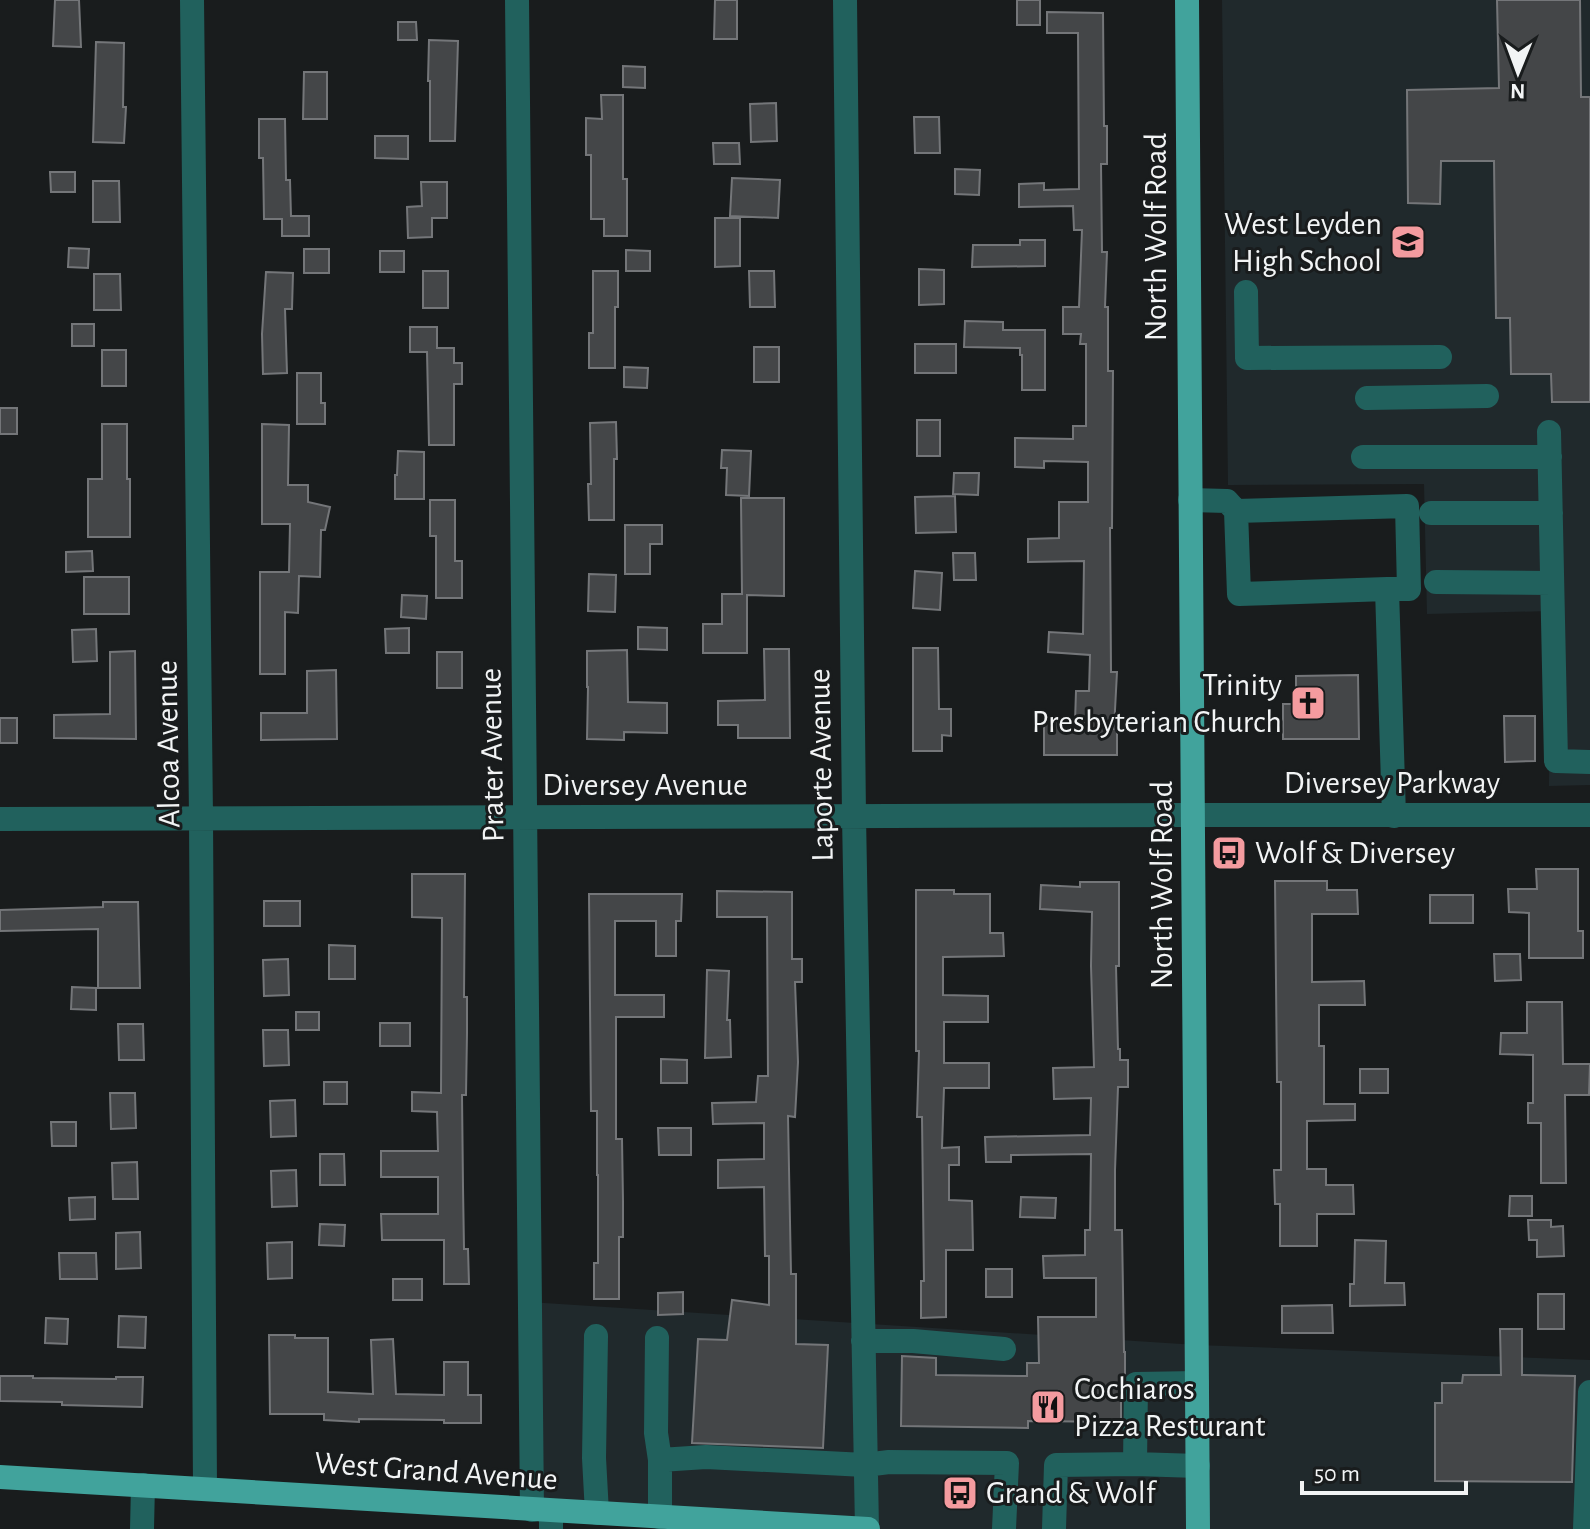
<svg xmlns="http://www.w3.org/2000/svg" width="1590" height="1529" font-family="'Alegreya Sans',sans-serif">
<rect width="100%" height="100%" fill="#191c1d"/>
<path fill="#20292c" d="M1222,0H1590V785L1549,786L1550,611L1427,614L1424,484L1228,485Z
M529,1302L1197,1345L1590,1360V1529H867L532,1510Z"/>
<path fill="#444648" stroke="#747679" stroke-width="2" d="M55,0H79L81,47L53,46Z
M715,0H737V39H714Z
M1017,0H1040V25H1017Z
M1497,0H1580L1581,97H1590V402H1552L1551,374H1511L1510,318H1496L1494,161H1441L1440,204L1408,203L1407,90L1499,88Z
M1047,12L1103,13L1104,126H1107V164H1101L1102,252H1107L1105,307H1108V371H1113L1112,528H1110L1111,672H1117L1114,729H1117V755H1044V722H1075L1076,691H1089L1090,655L1048,652L1049,632L1083,634L1084,561L1028,562V539L1059,538V502H1088V462L1044,461V468L1015,467V438L1073,439V426H1086V344H1080L1081,334H1063V307H1079L1082,230H1074L1073,206L1019,207V184L1044,183V190L1079,189L1078,33H1047Z
M398,22H416L417,40H398Z
M429,40L458,41L455,141H430V81H428Z
M96,42L124,43L123,107H126L124,143L93,142Z
M623,66L645,67V88L623,87Z
M304,72H327V119H303Z
M601,95H623V179H627V236H604V219H591V155H586V118L602,119Z
M776,103L777,141L751,142L750,104Z
M914,117H939L940,153H915Z
M259,119H285L286,180H290L291,216H309V236H282V219H264L263,158H259Z
M375,136H408V159L375,158Z
M713,143H739L740,164H714Z
M955,169L980,170L979,195L955,194Z
M50,172H75V192H51Z
M732,178L780,180L778,218L730,216Z
M93,181H119L120,222H93Z
M421,182H447V218H432V237L408,238L407,207L422,206Z
M715,218H740V266L715,267Z
M1020,240H1045V266L972,267L973,245H1020Z
M69,248L89,249L88,268L68,267Z
M304,249H329V273H304Z
M626,250L650,251V271H626Z
M380,251H404V272H380Z
M919,269L944,270V304L919,305Z
M423,271H448V308H423Z
M593,271H618V307H615V368H589V333H593Z
M749,271H774L775,307H750Z
M266,272L293,273L292,309H285L287,373L263,374L262,334Z
M94,274H120L121,310H94Z
M965,321L1003,322V330H1045V390H1022V355H1020V348L964,347Z
M72,324H94V346H72Z
M410,327H437V348H454V363H462V384H454V445H429L427,352H410Z
M915,344H956V373H915Z
M754,347H779V382H754Z
M102,350H126V386H102Z
M624,367L648,368L647,388L624,387Z
M297,373H321V403H325V424H297Z
M0,408H17V434H0Z
M917,420H940V456H917Z
M616,422L617,459H614V520H589L588,484H591L590,423Z
M102,424H127V479H130V537H88V479H102Z
M262,424L289,425L288,485H308V502L330,507L325,530H321L320,577L299,576L298,613L285,612V674H260V572H289L290,524H262Z
M722,450L751,451L749,496L726,495L727,468H721Z
M398,451L424,452V499H395V475H397Z
M954,473H979L978,495L953,494Z
M955,496L956,532L916,533L915,497Z
M741,498H784V596L747,595V653H703V624H722V594H742Z
M430,500H455V561H462V598H436V536H430Z
M625,525H662V544H650V574H625Z
M92,551L93,571L66,572V552Z
M953,553H975L976,580H954Z
M915,571L942,573L940,610L913,608Z
M589,574L616,575L615,612L588,611Z
M84,577H129V614H84Z
M402,595L427,596L426,619L401,617Z
M638,627L667,628V650L638,649Z
M409,628V653H386L385,629Z
M96,629L97,661L73,662L72,630Z
M913,648H938L939,709H951V736L942,735V751H913Z
M764,649H789L790,738H738V725H718V701L765,700Z
M627,650L628,702L667,703V733L624,732V740L587,739L588,687H587V651Z
M135,651L136,739L54,738V715L110,714V652Z
M437,652H462V688H437Z
M336,670L337,739L261,740V713H307V671Z
M1358,675L1359,739H1283V704H1296V676Z
M1504,716H1535V761L1505,762Z
M0,718H17V743H0Z
M1536,869H1578V931H1583V958H1529V913L1509,912L1508,889H1537Z
M412,874H465L464,997H467V1033L466,1095H462L463,1187L464,1249H468L469,1284H444V1240H382L381,1214H438V1177H381V1151H438L437,1112L412,1111V1092L441,1093L442,918L412,917Z
M1275,881H1327V890H1357L1358,914H1312V982L1364,981L1365,1005H1319V1046H1324V1104H1355V1120L1307,1121V1169H1326V1185H1353L1354,1214H1317V1246H1280V1204H1275L1274,1170H1281V1082H1277Z
M1080,882H1119V966H1116L1118,1049H1120V1060H1128V1087H1118L1115,1170V1230H1122L1124,1352H1125V1374L1121,1384V1422L1028,1421V1428L901,1426L902,1356L936,1358V1375L1027,1376V1363H1039L1038,1317H1096V1278H1044L1043,1256L1085,1255V1230H1090L1091,1154L1011,1155V1162H986L985,1137L1090,1135L1091,1098L1054,1099L1053,1068L1094,1067L1091,966L1092,912L1040,909L1041,885L1080,887Z
M916,890H954V894H990V933H1003L1004,956L943,957V995L988,996V1022H944V1063H989V1088H944L942,1148L959,1147V1165H949V1200L972,1201L973,1250H946V1317L921,1318V1281H924L922,1117H917L919,1051H916Z
M717,891L792,892V959H802V982H795L798,1062L795,1117L788,1116L791,1274H796V1344L828,1345L823,1448L692,1443L698,1339L727,1340L732,1300L769,1305V1256H765L764,1187L718,1188V1160L764,1159V1123L713,1124L712,1103L756,1102L758,1076H768L767,917H717Z
M589,894H682L681,921H676V956H656V921H615V995H664V1017H616V1139H622L623,1201V1237H619V1299H594V1263H598V1175H597V1111H591Z
M1430,895H1473V923H1430Z
M264,901H300V926H264Z
M103,902H138L140,988H98V929L0,931V910L103,907Z
M329,945L355,946V979H329Z
M1494,954H1520L1521,980L1495,981Z
M288,959L289,995L264,996L263,960Z
M707,970L729,971L727,1020H730L731,1057L705,1058Z
M72,987L96,988V1010L71,1009Z
M1527,1002H1562L1563,1064H1590L1589,1095H1565L1566,1183H1541V1123H1528V1103H1533V1055L1500,1054L1501,1033H1527Z
M296,1012H319V1030H296Z
M380,1023H410V1046H380Z
M118,1024H143L144,1060H119Z
M263,1030H288L289,1065L264,1066Z
M661,1059L687,1060V1083H661Z
M1360,1069H1388V1093H1360Z
M324,1082H347V1104H324Z
M110,1093H135L136,1128L111,1129Z
M295,1100L296,1136L271,1137L270,1101Z
M51,1122H76V1146H52Z
M658,1128H691V1155H659Z
M320,1154H344L345,1185H320Z
M137,1162L138,1199H113L112,1163Z
M296,1170L297,1206L272,1207L271,1171Z
M1510,1196H1532V1216H1509Z
M95,1197V1219L70,1220L69,1198Z
M1021,1197L1056,1198L1055,1218L1020,1217Z
M1528,1220H1551V1227L1563,1226L1564,1256L1537,1257V1240H1529Z
M320,1224L345,1225L344,1246L319,1245Z
M140,1232L141,1268L116,1269V1233Z
M1355,1240L1386,1241L1385,1283H1404L1405,1305L1350,1306V1284H1354Z
M292,1242V1278L268,1279L267,1243Z
M59,1253H96L97,1279H60Z
M986,1269H1012V1297H986Z
M393,1279H422V1300H393Z
M683,1292V1314L658,1315V1293Z
M1538,1294H1564V1329H1538Z
M1332,1305L1333,1333H1282V1306Z
M119,1316L146,1317L145,1348L118,1347Z
M46,1318L68,1319L67,1344L45,1343Z
M1500,1329H1522V1375L1575,1376L1572,1482L1435,1481V1403H1442V1383H1462L1463,1375H1501Z
M269,1335H295V1338H328V1392L373,1394L371,1340L393,1339L396,1394L444,1395V1362H468V1395H481V1423H444V1420L359,1419V1422L324,1420V1414H270Z
M0,1376H33V1378L116,1379V1377H143L142,1407L62,1405V1402L0,1401Z"/>
<g fill="none" stroke-linecap="round" stroke-linejoin="round">
<path stroke="#21615d" stroke-width="24" d="M192,0L201,818L205,1488
M517,0L532,1510
M845,0L854,816L867,1529
M1246,292L1247,358L1440,357
M1367,398L1487,396
M1549,432L1556,761L1590,762
M1363,457H1550
M1190,500L1227,501L1236,511
M1431,513H1551
M1436,582L1552,583
M1387,589H1409L1407,506L1236,511L1239,594L1387,589L1394,816
M0,819L1194,815H1590
M596,1336L594,1458L597,1513
M657,1338L656,1433L660,1460V1517
M863,1341H913L1004,1349
M660,1460L706,1457L865,1465L889,1462L1007,1463L1004,1529
M1135,1464L1136,1384L1197,1383
M142,1529L143,1485
M551,1529V1511
M1054,1529L1056,1465L1135,1464L1198,1466
M1585,1529L1590,1392"/>
<path stroke="#41a39c" stroke-width="24" d="M1187,0L1198,1529
M0,1477L868,1529"/>
</g>
<defs>
<symbol id="school-square" viewBox="-11 -11 22 22"><rect x="-9" y="-9" width="18" height="18" rx="4" fill="#f49b9f" stroke="#191c1d"/><path d="M0-5L7-2L0 1L-7-2ZM-4 1L0 2.5L4 1V4Q0 6-4 4Z" fill="#111"/></symbol>
<symbol id="church-square" viewBox="-11 -11 22 22"><rect x="-9" y="-9" width="18" height="18" rx="4" fill="#f49b9f" stroke="#191c1d"/><path d="M-1.2-6h2.4v3.5h3.3v2.4h-3.3V6h-2.4V-.1h-3.3v-2.4h3.3Z" fill="#111"/></symbol>
<symbol id="bus-square" viewBox="-11 -11 22 22"><rect x="-9" y="-9" width="18" height="18" rx="4" fill="#f49b9f" stroke="#191c1d"/><path d="M-5-6H5V4H4V6H2V4H-2V6H-4V4H-5ZM-3.5-4V0h7V-4ZM-3.5 1.2v1.5H-2V1.2ZM2 1.2v1.5H3.5V1.2Z" fill="#111"/></symbol>
<symbol id="restaurant-square" viewBox="-11 -11 22 22"><rect x="-9" y="-9" width="18" height="18" rx="4" fill="#f49b9f" stroke="#191c1d"/><path d="M-5-6h1v4h1v-4h1v4h1v-4h1v5L-1.5 .5V6h-2V.5L-5-1ZM5-6V6H3V1.5H1.5Q1.5-4 5-6Z" fill="#111"/></symbol>
</defs>
<g fill-rule="evenodd">
<use href="#school-square" x="1388" y="222" width="40" height="40"/>
<use href="#church-square" x="1288" y="683" width="40" height="40"/>
<use href="#bus-square" x="1209" y="833" width="40" height="40"/>
<use href="#restaurant-square" x="1028" y="1387" width="40" height="40"/>
<use href="#bus-square" x="940" y="1473" width="40" height="40"/>
</g>
<g text-anchor="middle" dominant-baseline="central" stroke-width="6" stroke-linejoin="round" paint-order="stroke">
<g font-size="32" fill="#f2f4f5" stroke="#191c1d" text-anchor="start">
<text x="1382" y="224" text-anchor="end">West Leyden<tspan x="1382" dy="37">High School</tspan></text>
<text x="1282" y="685" text-anchor="end">Trinity<tspan x="1282" dy="37">Presbyterian Church</tspan></text>
<text x="1255" y="853">Wolf &amp; Diversey</text>
<text x="1074" y="1389">Cochiaros<tspan x="1074" dy="37">Pizza Resturant</tspan></text>
<text x="986" y="1493">Grand &amp; Wolf</text>
</g>
<g font-size="32" fill="#f2f4f5" stroke="#191c1d">
<text transform="translate(1156 237) rotate(-90)">North Wolf Road</text>
<text transform="translate(168 744) rotate(-91)">Alcoa Avenue</text>
<text transform="translate(492 755) rotate(-91)">Prater Avenue</text>
<text transform="translate(821 765) rotate(-91)">Laporte Avenue</text>
<text x="1392" y="783">Diversey Parkway</text>
<text x="645" y="785">Diversey Avenue</text>
<text transform="translate(1162 885) rotate(-90)">North Wolf Road</text>
<text transform="translate(436 1471) rotate(4)">West Grand Avenue</text>
</g>
</g>
<g transform="translate(1518 72) rotate(181)" stroke="#191c1d" stroke-width="6" paint-order="stroke">
<path d="M0-6L14 30L0 20L-14 30Z" fill="#f2f4f5"/>
<text y="-12" font-size="22" font-weight="bold" text-anchor="middle" fill="#f2f4f5">N</text>
</g>
<path d="M1302 1481v12h164v-12" fill="none" stroke="#f2f4f5" stroke-width="4"/>
<text x="1314" y="1481" font-size="24" fill="#f2f4f5" stroke="#191c1d" stroke-width="6" paint-order="stroke">50 m</text>
</svg>
